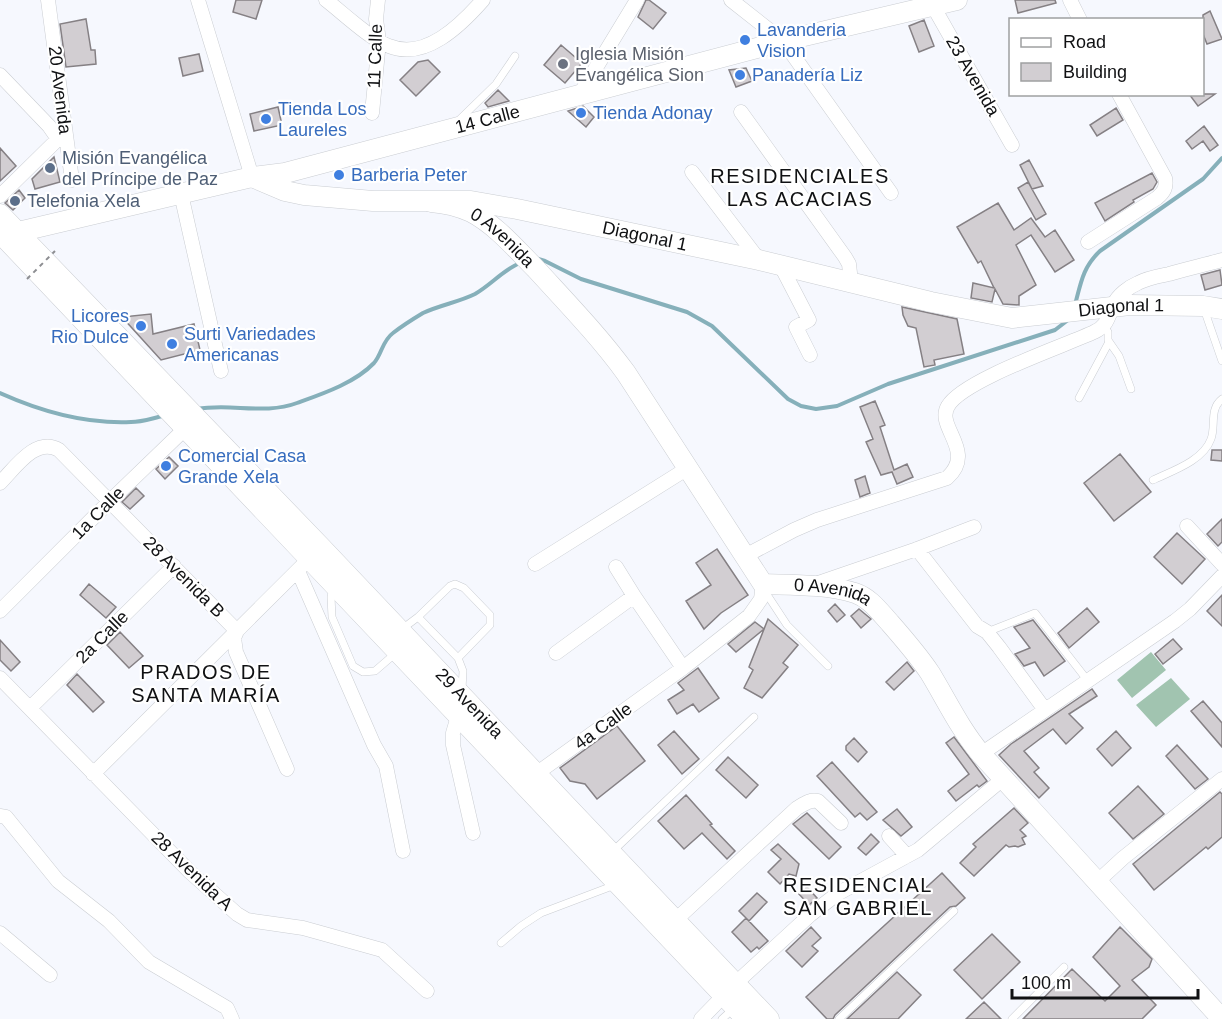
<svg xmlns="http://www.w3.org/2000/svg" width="1222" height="1019" font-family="Helvetica,sans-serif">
<rect width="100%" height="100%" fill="#f6f8fe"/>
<path fill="#a1c4b0" d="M1151,652L1166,670L1132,698L1117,680Z
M1171,678L1190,699L1156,727L1136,705Z"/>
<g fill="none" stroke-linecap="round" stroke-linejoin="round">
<path stroke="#86b0ba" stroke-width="4" d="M535,258L545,261L581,279L687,312L712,326L788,399L801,406L816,409L837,406L888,384L1055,330L1068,320
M1075,305C1081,282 1083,267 1100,251L1203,179L1222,158
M0,393C40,411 87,424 131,422C142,422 153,418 163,416
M197,409C230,403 265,415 297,403C322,394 355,383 374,363C382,354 382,341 393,333C402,326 413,319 423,313C440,305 459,302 475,294C491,285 503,270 520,263"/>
</g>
<path fill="#d2ced2" stroke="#858084" stroke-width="1.5" d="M236,0H262L256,19L233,12Z
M646,0H649L666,13L653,29L638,17Z
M1015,0H1055L1056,3L1018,13Z
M1210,11L1222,39L1207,44L1203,34V15Z
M86,19L91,50H95L96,64L66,67L60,24Z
M924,20L934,46L919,52L909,26Z
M561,45L582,63L565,83L544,65Z
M199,54L203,71L183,76L179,58Z
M428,60L440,72L416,96L400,80L418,62Z
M746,68L752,81L736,87L729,70Z
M498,90L509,101L488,107L485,103Z
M1189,94H1215L1198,106Z
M583,106L594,117L586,127L568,111Z
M278,107L282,125L254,131L250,114Z
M1116,108L1123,120L1097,136L1090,125Z
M1204,126L1218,145L1210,151L1203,141L1192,149L1186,141Z
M0,148L16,166L0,181Z
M54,157L60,182L35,189L32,179Z
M1029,160L1043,186L1032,189L1020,165Z
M1152,173L1157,182L1153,189L1133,200L1134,202L1105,221L1095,203Z
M1028,182L1046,214L1036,220L1018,188Z
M19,190L25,198L13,210L5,203Z
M998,203L1014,230L1031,218L1045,237L1055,230L1074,260L1055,272L1031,235L1016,245L1036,285L1019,296V305L1003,304L995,289L992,302L971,298L973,283L994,288L981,261L978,263L957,227Z
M1220,270L1222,285L1205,290L1201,275Z
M902,307L957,319L964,354L934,360L935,365L924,367L916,328L908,326L903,315Z
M151,314L153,334L194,324L200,350L161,360L122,317Z
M875,401L885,425L880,427L894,470L907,464L913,477L897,484L892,472L881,475L866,442L873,439L860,407Z
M1212,450H1222V461L1211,460Z
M1120,454L1151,492L1114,521L1084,483Z
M169,457L178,466L165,479L156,469Z
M865,476L870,493L860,497L855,480Z
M136,488L144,496L130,509L122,502Z
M1222,519V542L1218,546L1207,534Z
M1177,533L1205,559L1182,584L1154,557Z
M717,549L748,595L721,613L704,629L686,601L711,585L696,563Z
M89,584L116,607L106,618L80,595Z
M1222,595V626L1207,611Z
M835,604L845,615L837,622L828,611Z
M1087,608L1099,622L1069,648L1058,633Z
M859,609L871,619L861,628L851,616Z
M768,619L798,645L783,663L788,667L762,698L744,688L753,670L749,667Z
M1033,620L1065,661L1044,676L1035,662L1024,666L1015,654L1030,648L1014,627Z
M755,622L764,629L736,652L728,644Z
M120,632L143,656L129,668L107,645Z
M1173,639L1182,649L1163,664L1155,654Z
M0,640L20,662L11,671L0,660Z
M907,662L914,671L894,690L886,682Z
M698,668L719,698L699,712L693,704L677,714L668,700L684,690L678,683Z
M77,674L104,702L93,712L67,685Z
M1092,689L1097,696L1069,714L1083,728L1066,744L1053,729L1024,751L1039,768L1034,772L1049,788L1039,798L999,755L1011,744Z
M1203,701L1222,723V747L1191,711Z
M617,726L645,761L597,799L585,784L570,781L560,768Z
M674,731L699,759L682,774L658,745Z
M1116,731L1131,748L1112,766L1097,749Z
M954,737L987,781L979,787L977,785L956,801L948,791L969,774L946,743Z
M854,738L867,752L858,762L846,750V746Z
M1177,745L1208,779L1195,789L1166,756Z
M728,757L758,785L746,798L716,770Z
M832,762L877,812L867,820L860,813L855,817L817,776Z
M1138,786L1164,814L1133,839L1109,813Z
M1220,792L1222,794V837L1208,849L1206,847L1154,890L1133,864Z
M686,795L712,824L710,825L735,851L727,859L702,833L684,849L658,821Z
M1014,808L1028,823L1020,830L1026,836L1022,838L1025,844L1018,847L1015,846L1009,847L1006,845L974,876L960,863L976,847L973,844Z
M897,809L912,827L901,836L883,820Z
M807,813L841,847L829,859L793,824Z
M871,834L879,842L866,855L858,848Z
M778,844L799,864L796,876L789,874L780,884L768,872L781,859L771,850Z
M942,873L965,898L956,906L950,907L835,1015L833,1019H827L806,997Z
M807,887L817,898L809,905L799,894Z
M757,893L767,902L749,921L739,911Z
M746,918L768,941L759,949L757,947L751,952L732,932Z
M811,927L821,938L812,946L818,951L802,967L786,951Z
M1120,927L1152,959L1149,967L1132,980L1156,1005L1142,1019H1023L1072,969L1105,1001L1120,986L1093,957Z
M992,934L1020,962L982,999L954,970Z
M897,972L921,995L898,1019H847Z
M984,1002L1001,1019H966Z"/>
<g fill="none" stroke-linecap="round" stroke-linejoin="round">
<defs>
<path id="lane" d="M458,121L496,84L515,56
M1204,309L1222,361
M1104,326L1108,332V340L1119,356L1131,389
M1079,398L1109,342
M1153,480C1172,471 1203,461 1211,439C1216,426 1209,409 1222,399
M333,588L331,597L332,617L353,666L363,672L375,671L397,652
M764,590L787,625L828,666
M418,617L458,658
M402,629L418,617L450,586L455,584L464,588L490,615V625L458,658L463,671L462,689
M987,632L1035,613L1088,681
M612,852L754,717
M501,943L521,926L541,913L615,885
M722,1019L733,1009
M839,1019L954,911
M1012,1019L1064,967"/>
<path id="street" d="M48,0L72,180
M198,0L252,177
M326,0C343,13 370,39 389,46C425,61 461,25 483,0
M731,0L783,41L891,193
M1070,0L1080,20
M933,6L1012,145
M0,75L49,126L58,139L66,138
M580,94L637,0
M741,112L845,257L849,264L851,282
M372,113L379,41L376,19L378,0
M692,172L759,260
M181,194L221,371
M0,196L58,139
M1088,242L1157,198C1164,192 1167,187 1165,178L1119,94
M781,266L809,320L796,327L810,355
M0,483C15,468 36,436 59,450L237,631L234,638L236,652L287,769
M1187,526L1222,564
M917,549L977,626L987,632L999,647L1045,710
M745,556L794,530L817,520L947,478C977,451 935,427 948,406C963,380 1064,346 1094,332C1108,326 1108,316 1114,304C1118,295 1129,287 1138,283C1147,278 1159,276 1169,274C1186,269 1204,265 1222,260
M535,564L688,468
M616,567L634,596L683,668
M298,571L374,745L386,766L403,851
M815,584L917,549L974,527
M0,611L109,502L191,423
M556,653L634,596
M0,678L190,872L237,914L247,920L303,928L382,950L427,991
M30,708L174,566
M458,716L453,733V745L473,833
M981,754L1175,621L1190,609L1222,576
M93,774L309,559
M529,779L683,668L749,616L761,599L763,584
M0,816L6,817L58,881L109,921L149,962L227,1008L232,1019
M889,836L907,856
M1097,882L1123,858L1222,779
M669,926L797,808C804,804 810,799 818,801L841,823
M0,933L50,975
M701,1019L736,983L810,915L837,894L918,850L1004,778"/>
<g id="secondary">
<path id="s1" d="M252,177L285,191L304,195L373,201H471L517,209L759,260L931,302L1012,318L1130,305L1203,306L1222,309"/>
<path id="s2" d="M431,202C444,203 458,206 471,212C496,225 516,249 536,269C567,303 599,336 626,373L763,584C793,585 826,584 855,593C870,598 879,611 890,623C904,639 918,655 930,673C947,701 960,729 981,754L1222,1019"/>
<path id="s3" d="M0,214L320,546L769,1019"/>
<path id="s4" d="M18,232L209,187L252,177L285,173L783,41L957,0"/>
<path d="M0,233L746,1019"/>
</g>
</defs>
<use href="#lane" stroke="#cacdd2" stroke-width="8"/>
<use href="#street" stroke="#cacdd2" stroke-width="15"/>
<use href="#secondary" stroke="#cacdd2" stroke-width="21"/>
<use href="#lane" stroke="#fff" stroke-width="7"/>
<use href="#street" stroke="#fff" stroke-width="14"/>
<use href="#secondary" stroke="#fff" stroke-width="20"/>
<path stroke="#8d8e92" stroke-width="2" stroke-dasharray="4.5 4.5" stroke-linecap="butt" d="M27,279L55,251"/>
</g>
<g fill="#3f7fe0" stroke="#fff" stroke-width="2">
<circle cx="745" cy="40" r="6"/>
<circle cx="740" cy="75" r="6"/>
<circle cx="581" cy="113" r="6"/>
<circle cx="266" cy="119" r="6"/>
<circle cx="339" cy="175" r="6"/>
<circle cx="141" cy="326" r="6"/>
<circle cx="172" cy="344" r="6"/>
<circle cx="166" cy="466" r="6"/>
</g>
<circle fill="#6b7280" stroke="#fff" stroke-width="2" cx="563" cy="64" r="6"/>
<g fill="#5c6f8a" stroke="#fff" stroke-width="2">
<circle cx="50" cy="168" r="6"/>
<circle cx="15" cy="201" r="6"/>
</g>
<g text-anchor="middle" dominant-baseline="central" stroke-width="4.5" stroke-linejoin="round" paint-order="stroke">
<g font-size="18" fill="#366cbe" stroke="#fff" text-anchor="start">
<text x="757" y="30">Lavanderia<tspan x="757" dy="21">Vision</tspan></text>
<text x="752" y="75">Panadería Liz</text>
<text x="278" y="109">Tienda Los<tspan x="278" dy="21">Laureles</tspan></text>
<text x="593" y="113">Tienda Adonay</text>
<text x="351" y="175">Barberia Peter</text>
<text x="129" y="316" text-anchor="end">Licores<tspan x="129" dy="21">Rio Dulce</tspan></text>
<text x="184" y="334">Surti Variedades<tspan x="184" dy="21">Americanas</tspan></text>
<text x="178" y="456">Comercial Casa<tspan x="178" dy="21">Grande Xela</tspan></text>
</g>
<g font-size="18" fill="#5b616d" stroke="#fff" text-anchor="start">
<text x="575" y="54">Iglesia Misión<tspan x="575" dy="21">Evangélica Sion</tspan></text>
</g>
<g font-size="18" fill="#101113" stroke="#fff">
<text transform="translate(375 56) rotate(-88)">11 Calle</text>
<text transform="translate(973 76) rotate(60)">23 Avenida</text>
<text transform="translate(60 90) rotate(83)">20 Avenida</text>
<text stroke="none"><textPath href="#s4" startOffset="483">14 Calle</textPath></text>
<text stroke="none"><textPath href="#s1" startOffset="400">Diagonal 1</textPath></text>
<text stroke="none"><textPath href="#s2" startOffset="82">0 Avenida</textPath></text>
<text stroke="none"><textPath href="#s1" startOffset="886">Diagonal 1</textPath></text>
<text transform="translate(98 513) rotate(-45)">1a Calle</text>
<text transform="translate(184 577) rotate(45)">28 Avenida B</text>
<text stroke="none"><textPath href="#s2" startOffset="588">0 Avenida</textPath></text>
<text transform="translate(102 637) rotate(-45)">2a Calle</text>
<text stroke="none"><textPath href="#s3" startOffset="678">29 Avenida</textPath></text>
<text transform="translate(603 726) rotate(-36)">4a Calle</text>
<text transform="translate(192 871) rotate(44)">28 Avenida A</text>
</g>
<g font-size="18" fill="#4e5e75" stroke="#fff" text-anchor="start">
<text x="62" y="158">Misión Evangélica<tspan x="62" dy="21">del Príncipe de Paz</tspan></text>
<text x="27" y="201">Telefonia Xela</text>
</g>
<g font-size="20" letter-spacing="1.5" fill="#101113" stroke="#fff">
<text x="800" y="176">RESIDENCIALES<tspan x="800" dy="23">LAS ACACIAS</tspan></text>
<text x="206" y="672">PRADOS DE<tspan x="206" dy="23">SANTA MARÍA</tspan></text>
<text x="858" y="885">RESIDENCIAL<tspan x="858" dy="23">SAN GABRIEL</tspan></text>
</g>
</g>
<rect x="1009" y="18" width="195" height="78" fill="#ffffff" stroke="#9fa0a1" stroke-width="1.5"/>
<rect x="1021" y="38" width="30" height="9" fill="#ffffff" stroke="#9fa0a1" stroke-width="1.5"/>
<text x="1063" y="48" font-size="18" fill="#101113">Road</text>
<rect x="1021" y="63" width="30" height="18" fill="#d2ced2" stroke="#9fa0a1" stroke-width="1.5"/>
<text x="1063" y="78" font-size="18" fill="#101113">Building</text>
<path d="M1012 989v9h186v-9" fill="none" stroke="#101113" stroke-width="3"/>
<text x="1021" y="989" font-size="18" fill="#101113" stroke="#ffffff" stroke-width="4.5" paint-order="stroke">100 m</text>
</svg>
